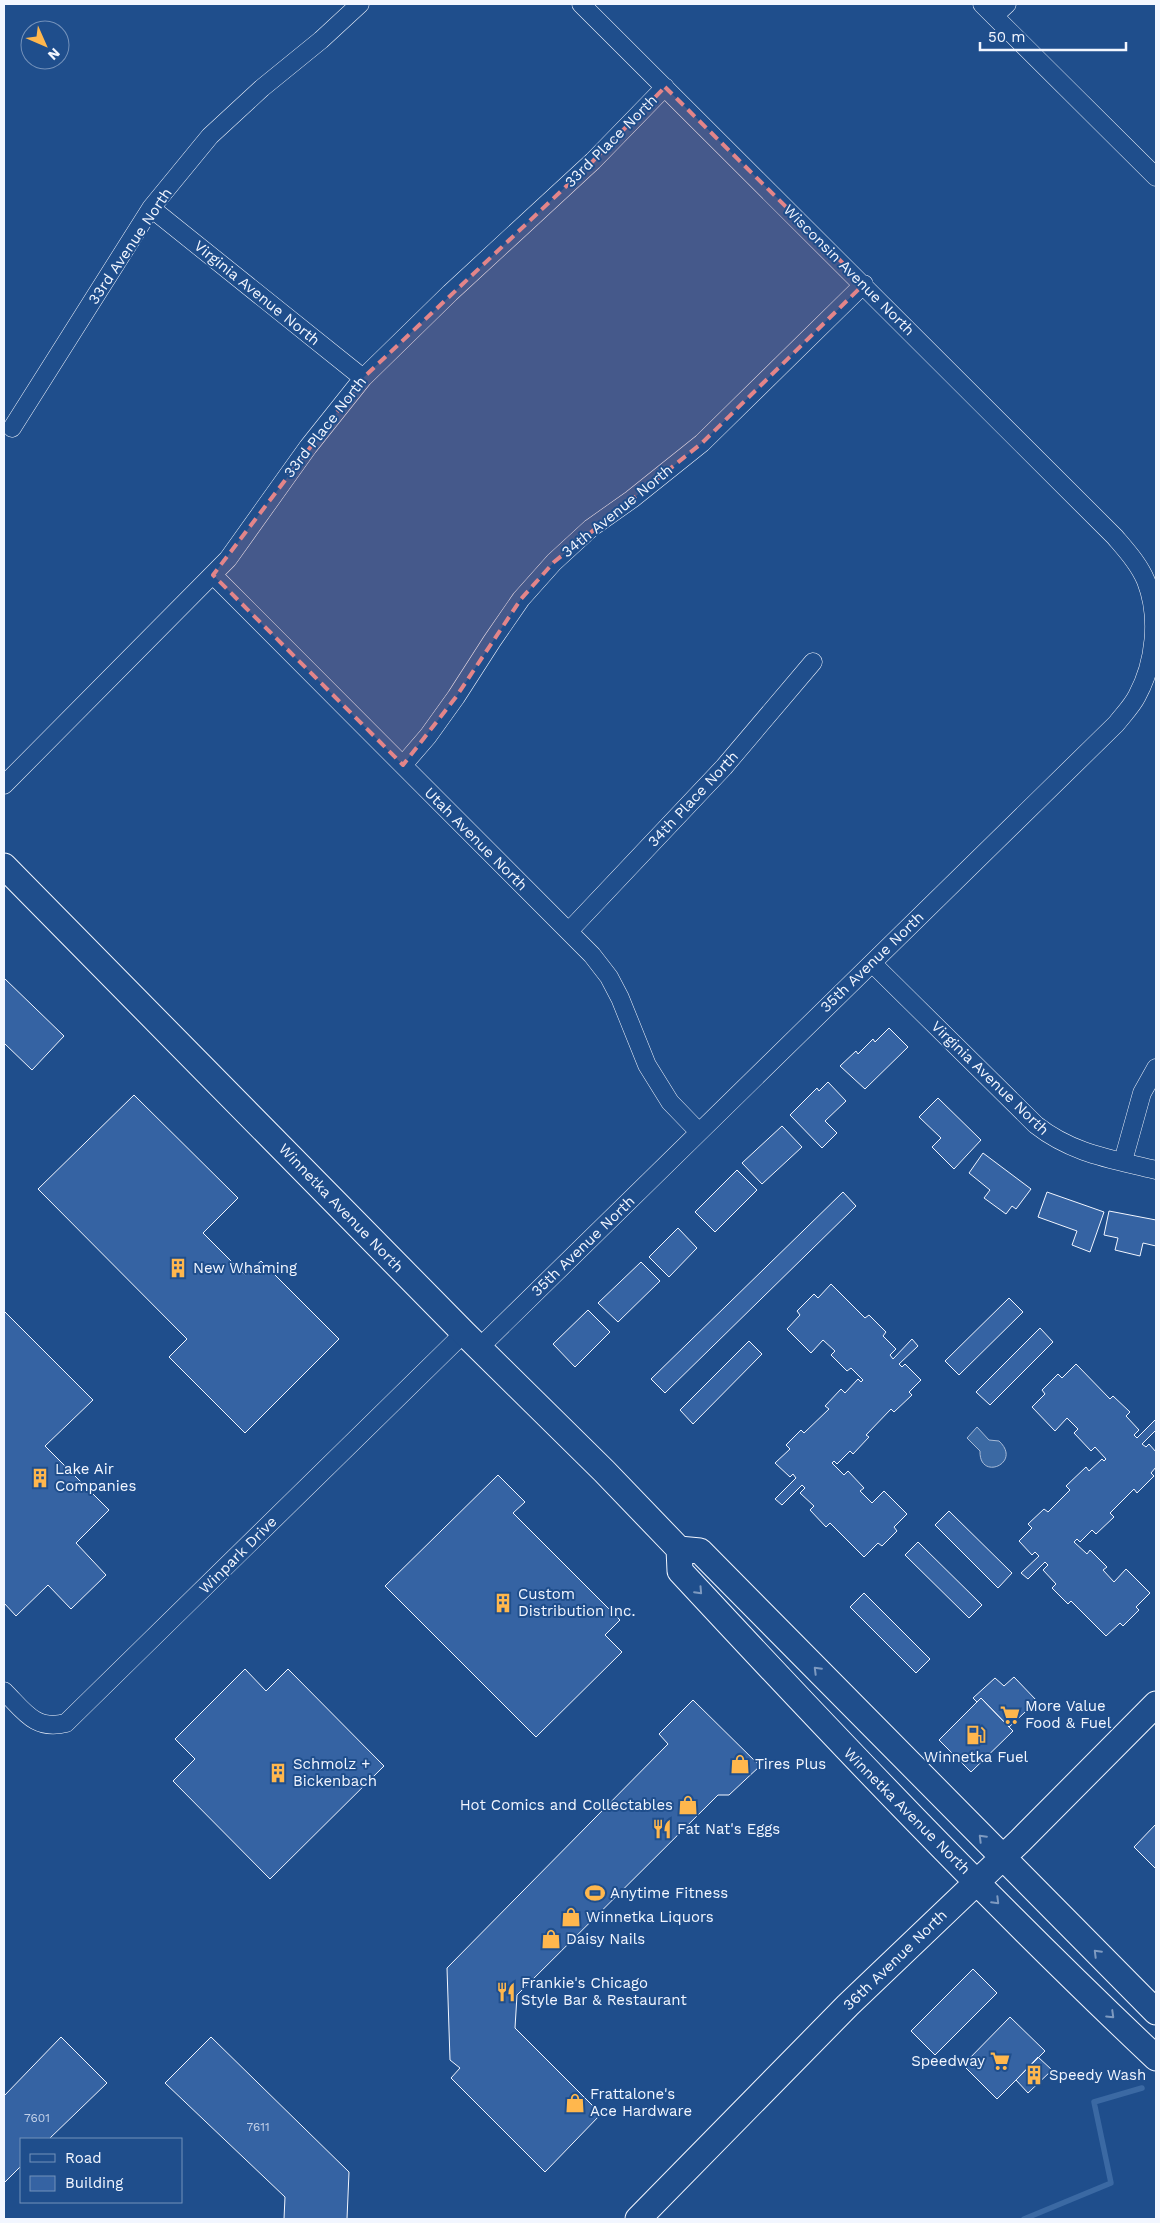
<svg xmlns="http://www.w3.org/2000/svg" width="1160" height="2223" font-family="'Work Sans',sans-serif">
<rect width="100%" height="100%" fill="#1f4e8c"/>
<path fill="#3b69a3" stroke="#a8bbd7" d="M977,1427L989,1440L999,1441C1023,1463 979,1482 980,1451L967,1438Z"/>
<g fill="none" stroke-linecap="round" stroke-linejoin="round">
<path stroke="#3b69a3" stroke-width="5.5" d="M1024,2219L1111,2183L1094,2102L1142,2088"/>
</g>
<path fill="#3563a3" stroke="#f2f6ff" d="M4,978L64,1036L32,1070L4,1043Z
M889,1028L908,1047L865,1089L840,1066L856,1051L858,1054L873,1039L875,1042Z
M828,1082L846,1101L825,1121L837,1133L822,1148L790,1115L817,1088L819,1091Z
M134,1095L238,1198L203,1233L245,1275L261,1261L339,1339L245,1433L169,1357L187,1339L38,1189Z
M938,1098L981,1140L954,1169L932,1147L941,1138L919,1117Z
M782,1126L802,1147L762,1184L742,1163Z
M983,1153L1031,1189L1016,1209L1012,1206L1006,1214L984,1198L990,1190L969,1173Z
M737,1170L757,1190L715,1232L695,1212Z
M843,1192L856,1206L665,1393L651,1379Z
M1047,1192L1104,1212L1090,1252L1072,1245L1077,1231L1038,1217Z
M1109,1211L1156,1220V1246L1143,1243L1140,1256L1115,1250L1118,1238L1104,1235Z
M678,1228L697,1248L669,1277L649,1257Z
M641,1262L660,1281L618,1322L598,1303Z
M831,1284L865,1318L869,1315L886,1332L883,1336L896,1349L890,1355L893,1359L912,1339L918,1346L899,1364L902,1367L905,1364L921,1380L909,1392L912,1395L894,1412L891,1409L866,1435L869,1437L853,1454L850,1451L837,1464L834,1461L832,1463L844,1475L848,1471L864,1488L860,1491L872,1503L884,1491L907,1514L894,1527L897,1531L882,1546L878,1543L864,1557L830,1523L826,1527L810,1510L814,1506L800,1493L805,1488L802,1485L782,1505L775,1499L796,1478L793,1474L790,1477L775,1463L790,1449L786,1445L801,1430L804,1433L829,1409L825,1406L841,1389L845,1393L858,1379L861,1382L863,1380L851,1368L847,1371L831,1355L835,1351L823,1340L811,1353L787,1329L800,1315L797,1311L814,1294L818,1298Z
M1009,1298L1023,1312L959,1375L945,1361Z
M588,1310L610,1332L575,1367L553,1344Z
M4,1311L93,1400L45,1446L109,1510L76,1543L106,1575L71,1609L48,1585L16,1616L4,1603Z
M1040,1328L1053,1342L990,1405L976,1392Z
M749,1341L762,1354L693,1424L680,1410Z
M1076,1364L1110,1399L1113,1396L1130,1412L1126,1416L1139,1430L1134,1435L1137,1438L1156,1419V1430L1142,1444L1146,1447L1149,1444L1156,1452V1467L1151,1473L1154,1476L1137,1493L1134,1489L1110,1513L1114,1517L1096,1534L1092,1530L1080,1542L1077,1539L1074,1542L1087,1554L1090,1550L1107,1567L1103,1570L1114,1582L1126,1569L1150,1593L1136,1607L1139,1610L1123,1626L1120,1623L1106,1636L1071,1601L1068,1604L1052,1588L1056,1584L1043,1570L1048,1565L1045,1562L1028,1579L1021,1573L1039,1556L1035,1552L1032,1555L1019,1541L1032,1528L1028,1524L1044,1509L1048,1512L1070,1490L1066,1486L1086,1467L1089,1471L1102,1459L1104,1461L1106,1459L1095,1447L1091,1451L1074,1433L1078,1429L1067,1418L1055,1431L1032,1407L1045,1394L1042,1390L1058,1374L1062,1378Z
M498,1475L525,1502L513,1513L620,1620L605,1635L622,1652L536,1737L385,1586Z
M949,1511L1012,1573L998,1588L935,1525Z
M918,1542L982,1605L969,1618L905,1555Z
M864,1593L930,1659L916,1673L850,1607Z
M245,1669L266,1691L288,1669L384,1766L270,1879L173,1781L195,1759L175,1739Z
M1014,1677L1037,1701L1009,1727L981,1698L977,1702L973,1698L995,1678L1004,1686Z
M981,1698L1013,1731L971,1772L939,1740Z
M693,1700L760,1766L729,1795H718L517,1995L515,2028L601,2114L545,2172L451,2078L460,2068L450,2060L447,1968L668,1744L659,1734Z
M1156,1824V1869L1134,1847Z
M973,1969L997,1993L935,2055L911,2031Z
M1010,2017L1045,2051L997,2099L963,2065Z
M61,2037L107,2083L49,2139H21V2166L4,2183V2096Z
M211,2037L349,2172L347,2219H284L285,2197L165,2083Z
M1038,2057L1052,2070L1028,2093L1016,2080Z"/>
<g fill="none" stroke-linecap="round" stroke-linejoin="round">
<defs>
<path id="street" d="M982,4L1156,177
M994,16L1007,4
M151,208L363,378
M12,428L151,208L210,136L262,88L321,40L360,4
M213,575L592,955L609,977L620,998L647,1065L670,1102L699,1132
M403,765L428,736L456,697L492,641L521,599L554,562L591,528L632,499L702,443L864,284
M4,785L228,559L308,447L363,378L450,293L593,161L665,87
M569,931L724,767L813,662
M872,963L1036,1125C1073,1154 1112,1159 1156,1170
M1123,1161L1142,1093L1156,1068
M480,1347L1116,724C1123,715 1132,706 1137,696C1155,663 1160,617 1146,581C1139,564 1126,550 1115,537L581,4
M4,1691C24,1711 35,1731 66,1723L464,1333"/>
<path id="secondary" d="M4,866L464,1333L604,1471L679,1549L680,1571C835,1738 991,1902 1156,2058
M679,1549L700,1551L1156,2012
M638,2219L848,2005L1020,1841L1156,1704"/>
</defs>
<use href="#street" stroke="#f2f6ff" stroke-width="19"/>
<use href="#secondary" stroke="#f2f6ff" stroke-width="27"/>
<use href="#street" stroke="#1f4e8c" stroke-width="18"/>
<use href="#secondary" stroke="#1f4e8c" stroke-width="25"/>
</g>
<defs><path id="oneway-chevron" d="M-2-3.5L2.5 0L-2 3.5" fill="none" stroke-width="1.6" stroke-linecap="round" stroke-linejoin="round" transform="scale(1.25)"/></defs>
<g stroke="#7e9ac0">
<use href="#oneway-chevron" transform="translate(699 1591) rotate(47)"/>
<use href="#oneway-chevron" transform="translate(817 1670) rotate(-135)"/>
<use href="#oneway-chevron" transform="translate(982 1838) rotate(-135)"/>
<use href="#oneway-chevron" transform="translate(996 1901) rotate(45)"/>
<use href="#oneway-chevron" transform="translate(1097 1953) rotate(-135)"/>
<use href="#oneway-chevron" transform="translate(1111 2015) rotate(44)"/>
</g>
<path fill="#e38589" fill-opacity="0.2" stroke="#e38589" stroke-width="4" stroke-dasharray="10 6" stroke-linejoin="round" d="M665,87L864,284L702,443L554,562L521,599L456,697L403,765L213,575L363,378L593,161Z"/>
<defs>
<symbol id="building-bare" viewBox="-9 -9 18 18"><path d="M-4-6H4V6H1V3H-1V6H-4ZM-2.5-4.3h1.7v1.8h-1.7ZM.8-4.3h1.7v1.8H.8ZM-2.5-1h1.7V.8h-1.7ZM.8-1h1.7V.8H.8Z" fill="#ffb74d" stroke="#1f4e8c" stroke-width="2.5" paint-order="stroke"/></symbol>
<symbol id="supermarket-bare" viewBox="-9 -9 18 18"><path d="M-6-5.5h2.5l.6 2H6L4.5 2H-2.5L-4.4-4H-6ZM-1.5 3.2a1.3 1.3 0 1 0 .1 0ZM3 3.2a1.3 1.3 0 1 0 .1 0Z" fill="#ffb74d" stroke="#1f4e8c" stroke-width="2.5" paint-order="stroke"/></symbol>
<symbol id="fuel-bare" viewBox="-9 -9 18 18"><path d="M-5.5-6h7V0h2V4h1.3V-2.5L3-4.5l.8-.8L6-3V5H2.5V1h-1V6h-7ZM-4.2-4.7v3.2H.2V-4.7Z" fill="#ffb74d" stroke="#1f4e8c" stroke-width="2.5" paint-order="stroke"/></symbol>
<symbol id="shop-bare" viewBox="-9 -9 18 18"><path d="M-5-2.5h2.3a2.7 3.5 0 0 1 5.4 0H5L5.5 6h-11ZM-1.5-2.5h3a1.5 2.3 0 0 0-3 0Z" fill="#ffb74d" stroke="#1f4e8c" stroke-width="2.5" paint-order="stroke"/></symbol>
<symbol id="restaurant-bare" viewBox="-9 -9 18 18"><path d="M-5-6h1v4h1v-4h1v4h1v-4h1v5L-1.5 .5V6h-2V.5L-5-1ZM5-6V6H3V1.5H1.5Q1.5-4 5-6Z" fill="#ffb74d" stroke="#1f4e8c" stroke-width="2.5" paint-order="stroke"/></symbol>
<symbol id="stadium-bare" viewBox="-9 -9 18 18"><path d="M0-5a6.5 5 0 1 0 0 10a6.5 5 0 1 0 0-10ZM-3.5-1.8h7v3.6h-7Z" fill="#ffb74d" stroke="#1f4e8c" stroke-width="2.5" paint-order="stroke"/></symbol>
</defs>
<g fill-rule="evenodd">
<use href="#building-bare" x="164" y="1254" width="28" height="28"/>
<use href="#building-bare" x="26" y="1464" width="28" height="28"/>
<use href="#building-bare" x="489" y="1589" width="28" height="28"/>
<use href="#supermarket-bare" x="996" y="1701" width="28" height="28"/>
<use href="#fuel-bare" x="962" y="1721" width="28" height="28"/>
<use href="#shop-bare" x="726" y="1750" width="28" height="28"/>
<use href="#building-bare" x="264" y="1759" width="28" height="28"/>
<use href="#shop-bare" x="674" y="1791" width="28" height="28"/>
<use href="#restaurant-bare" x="648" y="1815" width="28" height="28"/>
<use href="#stadium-bare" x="581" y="1879" width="28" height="28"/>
<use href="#shop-bare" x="557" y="1903" width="28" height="28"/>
<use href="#shop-bare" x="537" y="1925" width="28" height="28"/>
<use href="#restaurant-bare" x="492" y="1978" width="28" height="28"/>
<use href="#supermarket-bare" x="986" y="2047" width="28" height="28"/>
<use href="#building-bare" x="1020" y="2061" width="28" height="28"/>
<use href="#shop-bare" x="561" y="2089" width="28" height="28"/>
</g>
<g text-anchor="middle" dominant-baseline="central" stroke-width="4" stroke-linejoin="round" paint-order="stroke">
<g font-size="12" fill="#c3d1e8">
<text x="37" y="2118">7601</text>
<text x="258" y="2127">7611</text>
</g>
<g font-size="15" fill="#f2f6ff" stroke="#1f4e8c">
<text transform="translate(611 141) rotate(-45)">33rd Place North</text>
<text transform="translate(130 246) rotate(-56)">33rd Avenue North</text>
<text transform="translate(849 270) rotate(45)">Wisconsin Avenue North</text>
<text transform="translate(257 293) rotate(39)">Virginia Avenue North</text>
<text transform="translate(325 427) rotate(-52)">33rd Place North</text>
<text transform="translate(617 511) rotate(-39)">34th Avenue North</text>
<text transform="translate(693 799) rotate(-47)">34th Place North</text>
<text transform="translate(476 839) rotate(45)">Utah Avenue North</text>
<text transform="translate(872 962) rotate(-44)">35th Avenue North</text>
<text transform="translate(990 1078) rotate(44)">Virginia Avenue North</text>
<text transform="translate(341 1208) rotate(46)">Winnetka Avenue North</text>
<text transform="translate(583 1246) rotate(-44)">35th Avenue North</text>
<text transform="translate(238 1555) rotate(-45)">Winpark Drive</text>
<text transform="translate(907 1811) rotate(45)">Winnetka Avenue North</text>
<text transform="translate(895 1960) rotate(-44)">36th Avenue North</text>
</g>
<g font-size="15" fill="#f2f6ff" stroke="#1f4e8c" text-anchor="start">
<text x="193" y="1268">New Whaming</text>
<text x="55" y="1469">Lake Air<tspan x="55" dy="17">Companies</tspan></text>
<text x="518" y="1594">Custom<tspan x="518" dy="17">Distribution Inc.</tspan></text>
<text x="1025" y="1706">More Value<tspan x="1025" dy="17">Food &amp; Fuel</tspan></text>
<text x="976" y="1757" text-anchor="middle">Winnetka Fuel</text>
<text x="293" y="1764">Schmolz +<tspan x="293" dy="17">Bickenbach</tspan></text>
<text x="755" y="1764">Tires Plus</text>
<text x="673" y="1805" text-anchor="end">Hot Comics and Collectables</text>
<text x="677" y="1829">Fat Nat's Eggs</text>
<text x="610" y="1893">Anytime Fitness</text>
<text x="586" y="1917">Winnetka Liquors</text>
<text x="566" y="1939">Daisy Nails</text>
<text x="521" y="1983">Frankie's Chicago<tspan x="521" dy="17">Style Bar &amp; Restaurant</tspan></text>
<text x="985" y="2061" text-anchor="end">Speedway</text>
<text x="1049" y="2075">Speedy Wash</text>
<text x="590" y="2094">Frattalone's<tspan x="590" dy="17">Ace Hardware</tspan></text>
</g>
</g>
<rect width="1160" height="2223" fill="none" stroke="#f2f6ff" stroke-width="10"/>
<rect x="20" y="2138" width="162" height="65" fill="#1f4e8c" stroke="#7391ba"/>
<rect x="30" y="2154" width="25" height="8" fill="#1f4e8c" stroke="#7391ba"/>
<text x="65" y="2163" font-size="15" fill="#f2f6ff">Road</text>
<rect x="30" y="2176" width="25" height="15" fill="#3563a3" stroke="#7391ba"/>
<text x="65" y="2188" font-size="15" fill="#f2f6ff">Building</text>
<g transform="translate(45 45) rotate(135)"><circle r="24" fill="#1f4e8c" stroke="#7391ba"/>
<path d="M0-4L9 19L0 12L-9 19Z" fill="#ffb74d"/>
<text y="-8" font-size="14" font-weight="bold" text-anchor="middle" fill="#f2f6ff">N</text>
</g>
<path d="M980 42v8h146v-8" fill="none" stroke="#f2f6ff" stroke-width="2.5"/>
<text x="988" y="42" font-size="15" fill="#f2f6ff" stroke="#1f4e8c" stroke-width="4" paint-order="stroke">50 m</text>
</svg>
